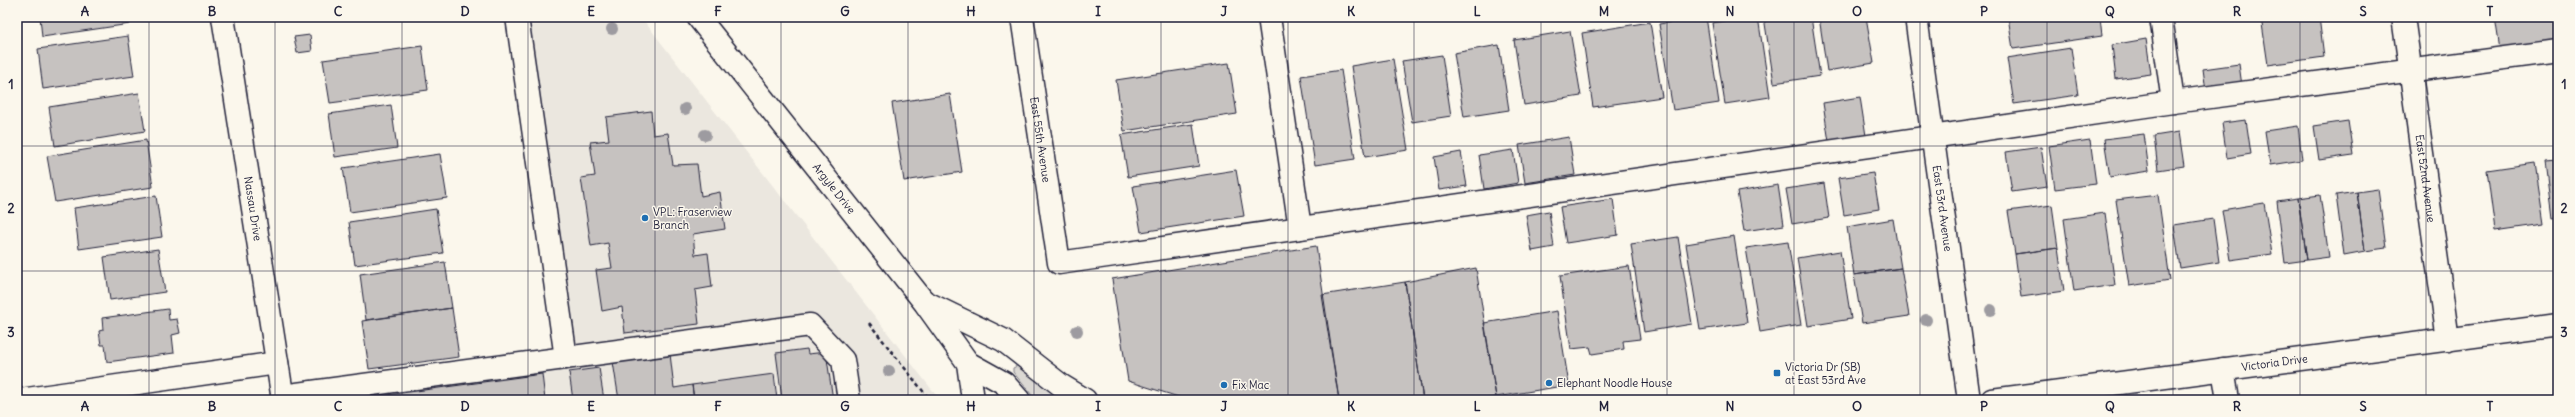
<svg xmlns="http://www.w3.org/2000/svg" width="2575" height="417" font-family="Delius,sans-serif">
<rect width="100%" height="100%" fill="#fbf7ec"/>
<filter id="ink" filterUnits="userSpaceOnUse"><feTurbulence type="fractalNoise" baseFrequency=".025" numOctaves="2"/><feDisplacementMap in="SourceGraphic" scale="8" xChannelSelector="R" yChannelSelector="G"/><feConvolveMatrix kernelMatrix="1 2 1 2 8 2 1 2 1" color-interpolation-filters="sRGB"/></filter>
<g filter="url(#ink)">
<path fill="#ebe7df" d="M517,17H641L940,400H331L566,358Z"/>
<path fill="#dbd8d3" stroke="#7e7d87" d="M1017,366L1064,400H1036L1013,372V368Z"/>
<path fill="#c6c2c0" stroke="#22223b" d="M40,17H129L130,24L42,37Z
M1706,17L1719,103L1673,110L1659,24Z
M1748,17H1758L1770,97L1725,104L1712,23Z
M1764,17H1811L1820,76L1774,83Z
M1819,17H1866L1874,63L1827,71Z
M2008,17H2100L2102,36L2013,49Z
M2261,17H2319L2324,57L2268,65Z
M2495,17H2558V41L2500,50Z
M1650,22L1662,97L1593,107L1582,33Z
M1570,31L1581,96L1524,105L1514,40Z
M310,35L312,51L297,53L294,37Z
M128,36L134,76L43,89L38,49Z
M2146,39L2151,74L2116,79L2112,45Z
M1499,45L1509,110L1464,117L1454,53Z
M422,46L428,90L330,103L323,60Z
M2071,48L2078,95L2014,104L2007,58Z
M1442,55L1451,116L1412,122L1402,61Z
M1393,59L1408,150L1365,157L1351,66Z
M1229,63L1237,114L1124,131L1116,80Z
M2239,64L2242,86L2206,91L2203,69Z
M1341,70L1355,159L1315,165L1301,76Z
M139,93L145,131L55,146L49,107Z
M950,94L962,172L904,181L892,103Z
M1860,97L1866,136L1829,142L1823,103Z
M391,105L397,148L335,157L329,114Z
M651,111L653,135L668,133L673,165L697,164L701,196L720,192L725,229L693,234L695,255L708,253L712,287L695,290L699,324L625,333L622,307L602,311L596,270L612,268L608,243L591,246L581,178L595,176L590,142L609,140L606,117Z
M2246,120L2251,154L2227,158L2222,123Z
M2348,121L2353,155L2319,160L2314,126Z
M1193,124L1199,166L1128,177L1121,135Z
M2298,126L2302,160L2270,165L2265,131Z
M2179,132L2184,166L2158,170L2154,136Z
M2144,134L2149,171L2110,177L2104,139Z
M1569,137L1575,175L1525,183L1519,145Z
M146,140L153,187L55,202L47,156Z
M2090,140L2096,184L2055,189L2049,146Z
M2041,147L2047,187L2012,192L2006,152Z
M1513,150L1518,183L1484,189L1479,155Z
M1461,152L1467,186L1439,190L1434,157Z
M440,154L447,198L350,212L343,168Z
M2558,161V217L2553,218L2546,162Z
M2535,163L2544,224L2495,231L2487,170Z
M1236,170L1244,216L1141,232L1133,186Z
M1873,173L1879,209L1844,215L1838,178Z
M1824,183L1829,218L1792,224L1786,189Z
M1778,185L1784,225L1744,231L1737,192Z
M2378,189L2386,248L2365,251L2357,192Z
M2357,192L2365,251L2344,255L2336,195Z
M2158,195L2170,280L2129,286L2116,200Z
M2320,195L2329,257L2307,260L2298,198Z
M156,196L162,237L79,249L74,208Z
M2298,198L2307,260L2285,263L2277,201Z
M1613,199L1618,235L1566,243L1560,207Z
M2264,203L2272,254L2230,260L2222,210Z
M2052,205L2058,248L2015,254L2008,211Z
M436,209L443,253L355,265L349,222Z
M1549,211L1554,247L1532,251L1526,215Z
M2105,213L2115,285L2074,291L2064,219Z
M1893,219L1901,268L1854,275L1847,227Z
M2213,219L2219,262L2180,268L2174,225Z
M1734,236L1747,323L1700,330L1686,244Z
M1678,237L1692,324L1644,332L1631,244Z
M1788,242L1801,325L1760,332L1746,248Z
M1316,246L1339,400H1188L1128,381L1112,279Z
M2058,248L2064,291L2021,297L2015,254Z
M158,249L165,292L110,300L104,257Z
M1840,251L1851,319L1808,326L1797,258Z
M445,262L452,308L366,320L360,274Z
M1629,266L1640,339L1623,341L1624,349L1592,354L1590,347L1571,349L1560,276Z
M1476,268L1496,397L1478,400H1423L1405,282Z
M1901,268L1909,316L1862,323L1854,275Z
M1405,282L1423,400H1339L1322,295Z
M452,308L459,357L369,369L362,321Z
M168,309L169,320L177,319L180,333L172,335L174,353L107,362L105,345H101L99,331L103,330L102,318Z
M1557,311L1569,385L1496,397L1484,323Z
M807,349L808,354L826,352L833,400H777L782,399L776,353Z
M670,354L674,388L692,385L694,400H619L613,362Z
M599,368L604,400H573L569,372Z
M542,374L545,400H350Z
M774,374L777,400H694L692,385Z"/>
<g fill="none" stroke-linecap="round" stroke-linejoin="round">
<defs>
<g id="minor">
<path id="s1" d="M223,17L283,400"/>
<path d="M517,17L566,358"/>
<path id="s2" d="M698,17L925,303L968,363L1004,383L1019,400"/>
<path id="s3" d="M1022,17L1059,263L2173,102L2558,51"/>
<path d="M1269,17L1300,228"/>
<path id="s4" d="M1916,17L1969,400"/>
<path d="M2161,17L2173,102"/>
<path id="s5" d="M2403,17L2448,340"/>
<path d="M927,303L1003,340L1062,386L1085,400"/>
<path d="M968,363L973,400"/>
<path d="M2223,369L2228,400"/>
<path d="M282,396L810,325L843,360L849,400"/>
<path d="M20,400L277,363"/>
<path id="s6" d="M1992,400L2558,325"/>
</g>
</defs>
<use href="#minor" stroke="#22223b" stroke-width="25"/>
<path stroke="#22223b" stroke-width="2.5" stroke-dasharray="4 3" stroke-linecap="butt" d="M869,323L930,400"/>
<use href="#minor" stroke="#fbf7ec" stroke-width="22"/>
</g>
<g fill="#9d9ba0">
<circle cx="612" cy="29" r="6"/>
<circle cx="685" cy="109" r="6"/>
<circle cx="705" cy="135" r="6"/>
<circle cx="1991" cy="310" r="6"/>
<circle cx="1926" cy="320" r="6"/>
<circle cx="1077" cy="331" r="6"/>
<circle cx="889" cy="371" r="6"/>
</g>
</g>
<path fill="none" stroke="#22223b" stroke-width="1" stroke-opacity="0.55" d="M149,17V400M275,17V400M402,17V400M528,17V400M655,17V400M781,17V400M908,17V400M1034,17V400M1161,17V400M1288,17V400M1414,17V400M1541,17V400M1667,17V400M1794,17V400M1920,17V400M2047,17V400M2173,17V400M2300,17V400M2426,17V400M17,146H2558M17,271H2558"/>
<g fill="#1f6fb2" stroke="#fbf7ec" stroke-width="1.5">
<circle cx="645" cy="218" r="4"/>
<rect x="1773" y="369" width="8" height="8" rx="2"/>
<circle cx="1549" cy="383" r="4"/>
<circle cx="1224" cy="385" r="4"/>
</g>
<g text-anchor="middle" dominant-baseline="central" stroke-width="3" stroke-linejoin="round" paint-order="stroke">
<g font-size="11" fill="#22223b" stroke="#fbf7ec">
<text stroke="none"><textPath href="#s3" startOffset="124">East 55th Avenue</textPath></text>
<text stroke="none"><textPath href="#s5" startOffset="163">East 52nd Avenue</textPath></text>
<text stroke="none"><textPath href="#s2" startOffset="219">Argyle Drive</textPath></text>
<text stroke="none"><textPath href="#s1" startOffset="194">Nassau Drive</textPath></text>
<text stroke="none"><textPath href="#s4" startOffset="193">East 53rd Avenue</textPath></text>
<text stroke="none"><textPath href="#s6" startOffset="285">Victoria Drive</textPath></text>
</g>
<g font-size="11" fill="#22223b" stroke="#fbf7ec" text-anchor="start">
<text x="653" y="212">VPL: Fraserview<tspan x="653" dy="13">Branch</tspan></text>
<text x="1785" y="367">Victoria Dr (SB)<tspan x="1785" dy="13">at East 53rd Ave</tspan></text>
<text x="1557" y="383">Elephant Noodle House</text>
<text x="1232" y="385">Fix Mac</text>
</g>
</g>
<rect width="2575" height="417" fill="none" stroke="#fbf7ec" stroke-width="44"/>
<rect x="22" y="22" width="2531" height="373" fill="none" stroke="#22223b" stroke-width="1.5"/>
<g font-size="13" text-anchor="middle" font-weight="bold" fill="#22223b">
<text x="85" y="16">A</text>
<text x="212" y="16">B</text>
<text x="338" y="16">C</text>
<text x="465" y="16">D</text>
<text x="591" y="16">E</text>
<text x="718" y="16">F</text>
<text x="845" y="16">G</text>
<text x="971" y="16">H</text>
<text x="1098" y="16">I</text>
<text x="1224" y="16">J</text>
<text x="1351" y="16">K</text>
<text x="1477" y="16">L</text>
<text x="1604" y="16">M</text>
<text x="1730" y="16">N</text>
<text x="1857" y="16">O</text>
<text x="1984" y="16">P</text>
<text x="2110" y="16">Q</text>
<text x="2237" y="16">R</text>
<text x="2363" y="16">S</text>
<text x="2490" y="16">T</text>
<text x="11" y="89">1</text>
<text x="2564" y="89">1</text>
<text x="11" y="213">2</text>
<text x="2564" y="213">2</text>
<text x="11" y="337">3</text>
<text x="2564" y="337">3</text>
<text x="85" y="411">A</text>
<text x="212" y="411">B</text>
<text x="338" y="411">C</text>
<text x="465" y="411">D</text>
<text x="591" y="411">E</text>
<text x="718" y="411">F</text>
<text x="845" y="411">G</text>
<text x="971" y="411">H</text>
<text x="1098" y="411">I</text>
<text x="1224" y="411">J</text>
<text x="1351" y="411">K</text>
<text x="1477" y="411">L</text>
<text x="1604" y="411">M</text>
<text x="1730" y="411">N</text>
<text x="1857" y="411">O</text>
<text x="1984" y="411">P</text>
<text x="2110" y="411">Q</text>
<text x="2237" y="411">R</text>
<text x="2363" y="411">S</text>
<text x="2490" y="411">T</text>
</g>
</svg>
